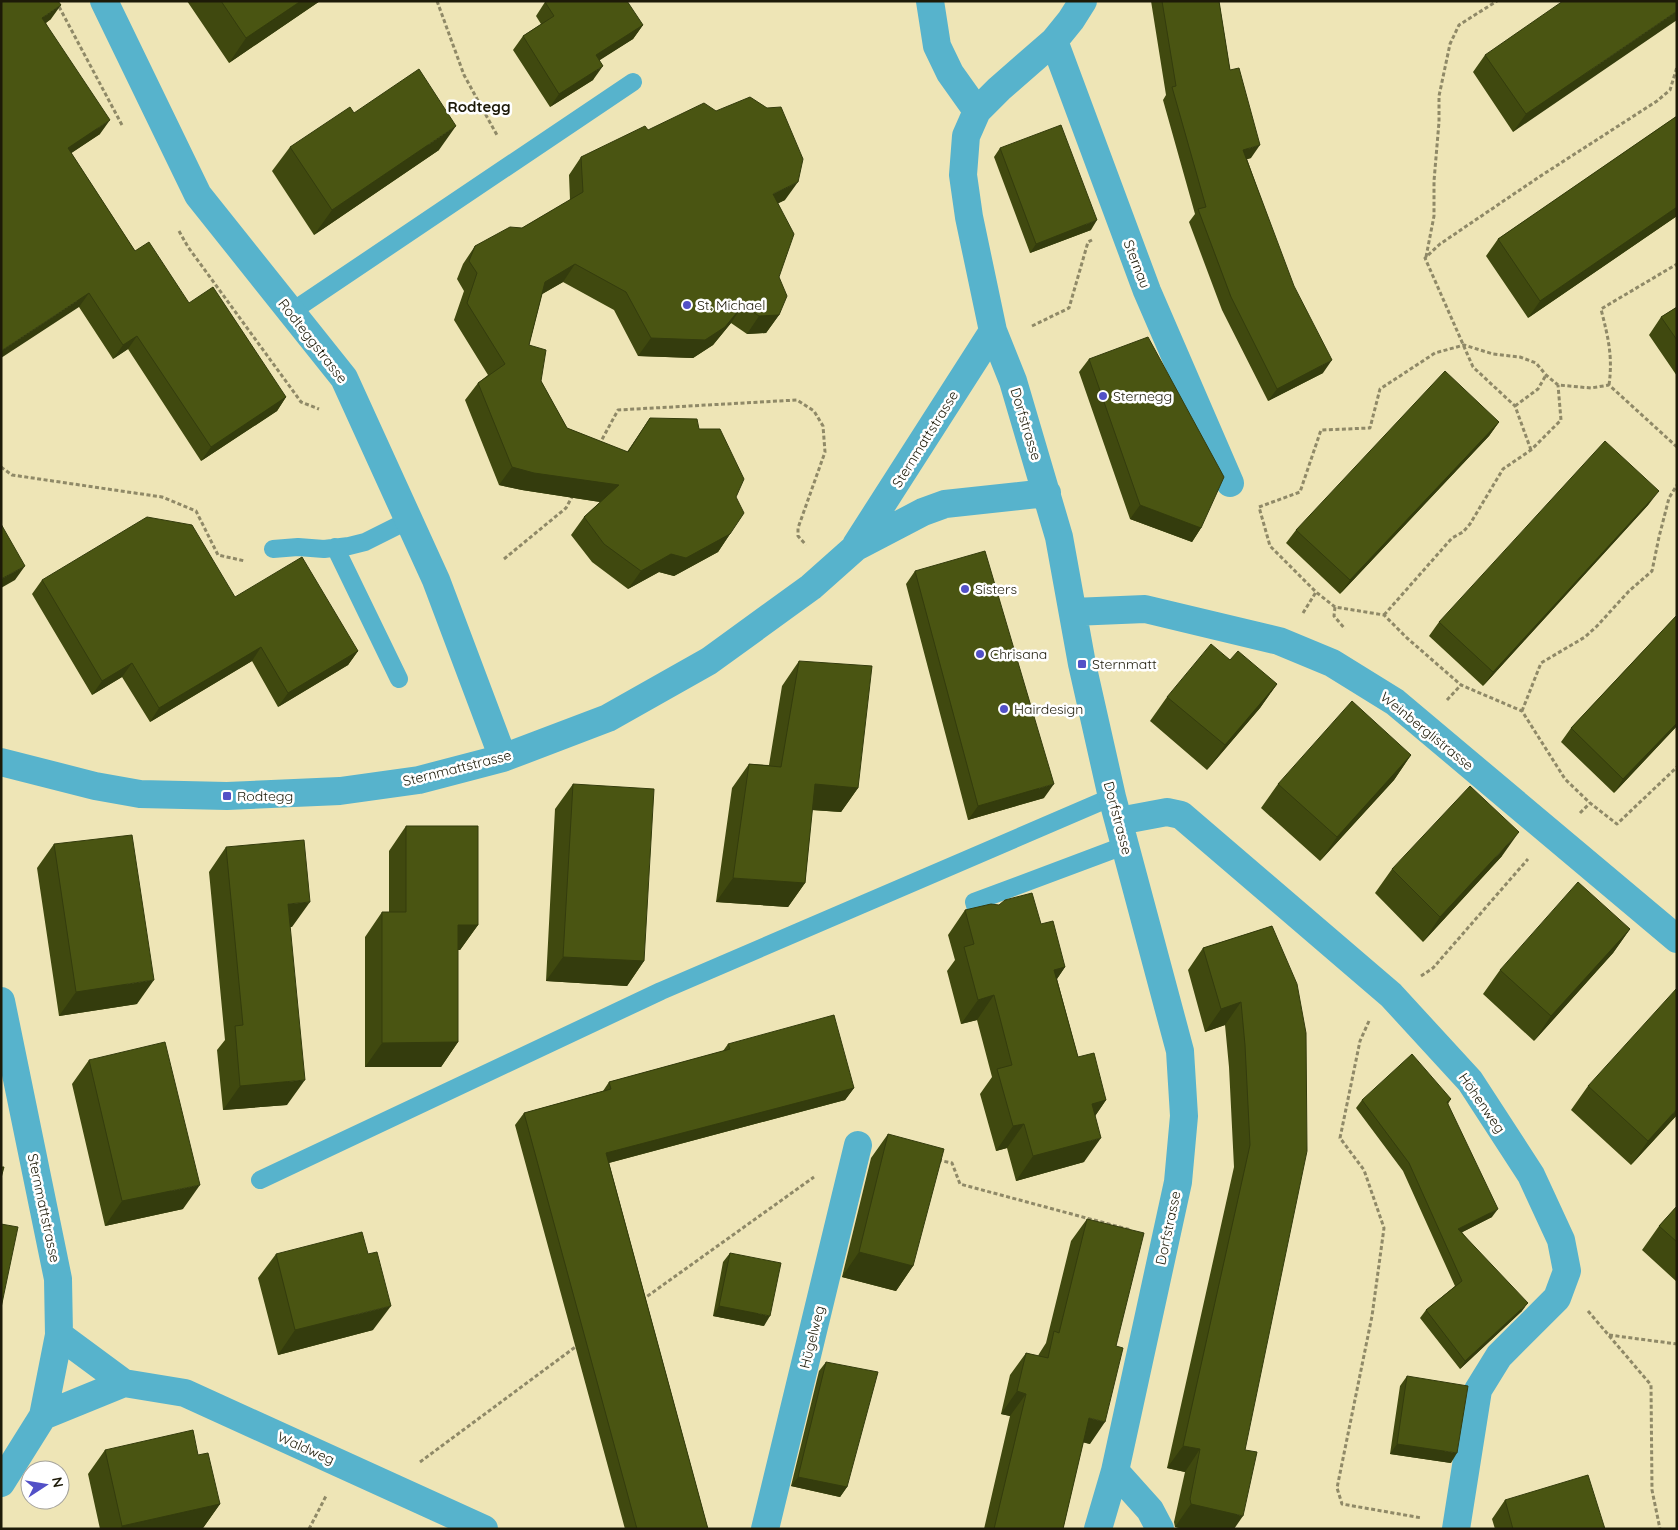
<svg xmlns="http://www.w3.org/2000/svg" width="1678" height="1530" font-family="Quicksand,sans-serif">
<rect width="100%" height="100%" fill="#eee5b6"/>
<g fill="none" stroke-linecap="round" stroke-linejoin="round">
<path stroke="#8f8967" stroke-width="3" stroke-dasharray="4 2.5" stroke-linecap="butt" d="M56,1L123,127
M437,1L464,75L498,137
M179,231L188,247L301,402L319,409
M1426,257L1434,216V181L1439,122V96L1450,44L1459,25L1497,1
M1032,326L1069,308L1088,242L1092,240
M1609,385C1613,356 1608,337 1601,309L1677,264
M1515,406L1538,389L1546,375
M599,445L618,410L797,400L814,411L823,426L825,452L798,528V536L806,545
M1677,447L1609,385L1591,388L1558,385L1546,375L1536,363L1520,357L1493,354L1464,345L1435,353L1380,389L1370,428L1321,430L1300,492L1259,507L1270,546L1316,592L1335,607L1384,615L1407,638L1461,685L1522,711L1565,779L1590,803L1617,824L1677,767
M1531,450L1515,406L1473,367L1425,258L1440,244L1539,177L1657,101L1670,90L1677,67
M1,467L12,475L162,497L196,511L218,555L245,561
M504,559L566,508L573,495
M1335,607L1334,616L1345,629
M1303,613L1316,592
M1384,615L1452,538L1463,532L1470,524L1503,469L1531,450L1561,420L1558,385
M1447,700L1461,685
M1522,711L1541,663L1585,637L1597,626L1629,591L1652,571L1659,537L1669,498L1677,485
M1580,813L1590,803
M1421,976L1433,968L1528,859
M1369,1021L1360,1041L1340,1138L1364,1170L1384,1228L1372,1316L1337,1488L1342,1504L1422,1518
M938,1160L952,1163L960,1184L1131,1230
M642,1300L814,1177
M1588,1311L1651,1385L1652,1490L1660,1529
M1609,1335L1677,1344
M420,1462L578,1345
M309,1529L326,1496"/>
<path stroke="#57b3cc" stroke-width="18" d="M291,312L633,82
M335,547L399,679
M273,549L298,547L324,549L349,546L365,542L409,520
M979,919L974,902L1126,845
M260,1180L661,991L1112,797"/>
<path stroke="#57b3cc" stroke-width="28" d="M104,1L198,195L344,378L436,580L503,758
M930,1L937,46L950,73L977,111
M1083,1L1071,20L1054,41L999,89L977,111L966,136L963,175L969,217L993,331L1013,381L1059,537L1082,664L1112,797L1180,1051L1184,1116L1178,1182L1115,1471L1098,1529
M1054,41L1147,291L1230,483
M856,545L993,331
M1073,612L1145,609L1279,641L1332,663L1395,702L1677,939
M1,762L95,786L140,794L227,796L340,791L419,780L503,758L608,718L709,661L811,587L856,547L923,512L945,504L1047,493
M1119,821L1167,812L1181,815L1391,995L1470,1081L1531,1175L1561,1240L1567,1271L1557,1298L1499,1356L1478,1390L1456,1529
M1,1001L58,1279L59,1335L43,1416
M59,1335L124,1383
M1115,1471L1150,1510L1160,1529
M1,1483L43,1416L124,1383L185,1393L484,1529
M765,1529L858,1145"/>
</g>
<path fill="#40490f" d="M1,1L51,19L46,23L100,134L71,153L135,251L286,397L277,411L201,461L128,349L113,359L79,307Z
M187,1H320L229,63Z
M1151,1H1219L1230,70L1251,158L1247,159L1323,373L1268,401L1222,310L1189,222L1195,214L1163,100L1166,95Z
M1677,1L1513,132L1473,72L1485,55Z
M545,2L643,25L633,39L599,60L593,80L550,107L513,50L523,36L541,24L536,16Z
M354,113L439,150L314,235L272,171L290,147Z
M1677,116V216L1528,318L1486,256L1498,239Z
M648,130L785,200L778,203L779,315L766,333L747,334L731,323L713,345L693,358L638,356L614,310L563,282L542,294L529,345L541,381L567,428L627,452L650,418L699,429L736,497L730,534L718,552L674,576L659,572L628,589L592,562L571,535L584,517L600,502L522,490L499,485L465,400L478,383L488,375L454,320L464,291L457,279L463,264L475,246L522,228L570,200L569,175L581,157Z
M1000,148L1091,230L1030,253L994,157Z
M1677,307V376L1649,335L1661,317Z
M1089,359L1201,528L1192,542L1130,519L1079,372Z
M1499,422L1489,436L1340,594L1286,543L1296,530Z
M1649,504L1483,686L1429,636L1439,622Z
M915,571L1044,798L968,820L906,584Z
M42,580L235,597L358,651L348,665L278,707L252,661L150,722L122,677L92,695L32,594Z
M1677,615V726L1614,793L1561,742L1571,728Z
M1230,660L1277,684L1260,708L1207,770L1150,721L1167,697Z
M799,661L858,788L841,812L812,810L805,883L788,907L716,902L732,788L749,764L769,765L782,686Z
M1411,755L1394,780L1320,861L1261,808L1278,784Z
M573,784L644,961L627,986L546,981L555,809Z
M406,826L478,925L460,950H458V1042L441,1067H365V937L382,912H389V851Z
M54,844L137,1004L59,1016L37,868Z
M226,847L292,927H290L287,1105L223,1110L217,1050L225,1040L209,872Z
M1502,856L1423,942L1375,893L1392,869Z
M965,910L1041,924L1065,967L1057,979L1078,1057L1106,1100L1095,1116L1084,1162L1016,1181L1007,1148L996,1151L980,1094L992,1077L977,1020L961,1024L947,971L955,960L948,935Z
M1272,926L1245,1450L1234,1529H1184L1175,1527L1174,1522L1185,1472L1167,1468L1234,1167L1229,1067L1225,1025L1205,1032L1188,970L1203,948Z
M1630,929L1613,953L1534,1041L1483,994L1500,970Z
M728,1044L854,1088L845,1100L609,1163L708,1529H625L515,1125L524,1113L603,1091L609,1082L723,1051Z
M89,1060L183,1209L105,1226L72,1084Z
M1588,1086L1677,1115L1631,1165L1571,1110Z
M1451,1099L1448,1104L1492,1217L1462,1232L1522,1311L1460,1369L1420,1318L1426,1310L1455,1286L1403,1171L1356,1108L1362,1100Z
M888,1134L913,1266L896,1291L842,1277L871,1158Z
M1677,1206V1282L1642,1250L1659,1226Z
M1087,1219L1090,1444L1083,1442L1063,1529H984L1010,1416L1001,1414L1010,1375L1026,1353L1038,1356L1039,1354L1046,1343L1071,1241Z
M730,1253L764,1326L713,1316L723,1262Z
M276,1254L373,1330L278,1355L258,1278Z
M826,1362L847,1487L840,1497L791,1486L819,1371Z
M1407,1376L1451,1463L1390,1454L1400,1386Z
M105,1450L198,1455L220,1504L203,1528L202,1529H100L88,1474Z
M1505,1500L1605,1529H1495L1492,1519Z"/>
<path fill="#343c0d" d="M301,1H320L229,63L246,38Z
M61,5L51,19L33,32L42,18Z
M1677,11V20L1513,132L1526,114Z
M643,25L633,39L586,69L596,55Z
M603,66L593,80L550,107L559,94Z
M110,120L100,134L58,162L68,148Z
M456,126L439,150L314,235L332,210Z
M1260,145L1251,158L1234,163L1243,150Z
M798,182L785,200L761,212L773,194Z
M1677,207V216L1528,318L1540,301Z
M1097,220L1091,230L1030,253L1036,244Z
M575,264L563,282L532,300L545,282Z
M89,293L79,307L1,358V351Z
M743,305L731,323L713,345L693,358L638,356L651,338Z
M779,315L766,333L747,334L759,316Z
M137,336L128,349L113,359L123,345Z
M1332,360L1323,373L1268,401L1277,389Z
M286,397L277,411L201,461L211,447Z
M1499,422L1489,436L1340,594L1350,580Z
M512,467L619,485L607,503L522,490L499,485Z
M1659,491L1649,504L1483,686L1493,672Z
M1140,505L1201,528L1192,542L1130,519Z
M730,534L718,552L674,576L659,572L628,589L641,571L671,554Z
M25,566L15,580L1,588V579Z
M261,647L252,661L150,722L159,708Z
M358,651L348,665L278,707L288,693Z
M132,663L122,677L92,695L102,681Z
M1277,684L1260,708L1207,770L1225,745Z
M1677,723V726L1614,793L1623,779Z
M1411,755L1394,780L1320,861L1337,837Z
M815,784L858,788L841,812L798,809Z
M1054,784L1044,798L968,820L978,806Z
M1519,832L1502,856L1423,942L1440,917Z
M733,878L805,883L788,907L716,902Z
M310,902L292,927L271,928L288,904Z
M458,925H478L460,950H441Z
M1630,929L1613,953L1534,1041L1551,1016Z
M563,957L644,961L627,986L546,981Z
M1065,967L1048,992L1054,970Z
M154,980L137,1004L59,1016L76,992Z
M994,995L977,1020L961,1024L978,1000Z
M1241,1002L1225,1025L1205,1032L1221,1009Z
M458,1042L441,1067H365L382,1043Z
M305,1080L287,1105L223,1110L240,1086Z
M854,1088L845,1100L597,1166L606,1153Z
M1106,1100L1089,1125L1092,1104Z
M1677,1109V1115L1631,1165L1648,1141Z
M1024,1124L1007,1148L996,1151L1013,1126Z
M1101,1138L1084,1162L1016,1181L1033,1156Z
M200,1185L183,1209L105,1226L122,1201Z
M1498,1209L1492,1217L1453,1237L1458,1229Z
M859,1252L913,1266L896,1291L842,1277Z
M1528,1303L1522,1311L1460,1369L1465,1361Z
M391,1306L373,1330L278,1355L295,1330Z
M719,1306L770,1316L764,1326L713,1316Z
M1017,1391L1026,1394L1010,1416L1001,1414Z
M1089,1418L1105,1422L1090,1444L1073,1440Z
M1397,1444L1457,1453L1451,1463L1390,1454Z
M1183,1446L1200,1449L1185,1472L1167,1468Z
M798,1477L847,1487L840,1497L791,1486Z
M220,1504L203,1528L120,1529L122,1526Z
M1191,1504L1243,1516L1234,1529H1184L1175,1527Z"/>
<path fill="#4a5512" stroke="#343c0d" d="M1,1H58L61,5L42,18L110,120L68,148L135,251L149,242L189,303L213,287L286,397L211,447L137,336L123,345L89,293L1,351Z
M221,1H301L246,38Z
M546,1H627L643,25L596,55L603,66L559,94L523,36L554,16L545,2Z
M1162,1H1219L1230,70L1239,68L1260,145L1243,150L1294,286L1332,360L1277,389L1231,297L1198,209L1206,207L1172,87L1176,86Z
M1563,1H1677V11L1526,114L1485,55Z
M419,69L456,126L332,210L290,147L350,107L354,113Z
M750,97L767,108L781,107L803,159L798,182L773,194L794,234L779,277L787,296L779,315L759,316L743,305L725,327L705,340L651,338L626,292L575,264L545,282L529,345L546,350L541,381L567,428L628,452L650,418L697,419L699,429H720L744,479L736,497L744,513L730,534L686,558L671,554L641,571L604,544L584,517L619,485L534,473L512,467L478,383L505,364L467,303L477,273L469,261L475,246L510,227L522,228L583,192L581,157L645,126L648,130L704,103L716,111Z
M1677,116V207L1540,301L1498,239Z
M1061,125L1097,220L1036,244L1000,148Z
M1677,307V340L1661,317Z
M1148,337L1224,477L1201,528L1140,505L1089,359Z
M1445,371L1499,422L1350,580L1296,530Z
M1605,441L1659,491L1493,672L1439,622Z
M147,517L192,525L235,597L302,557L358,651L288,693L261,647L159,708L132,663L102,681L42,580Z
M1,524L25,566L1,579Z
M985,551L1054,784L978,806L915,571Z
M1677,615V723L1623,779L1571,728Z
M1211,644L1230,660L1238,651L1277,684L1225,745L1167,697Z
M799,661L872,666L858,788L815,784L805,883L733,878L749,764L781,767Z
M1352,701L1411,755L1337,837L1278,784Z
M573,784L654,789L644,961L563,957Z
M1470,786L1519,832L1440,917L1392,869Z
M406,826H478V925H458V1042L382,1043V912H406Z
M132,835L154,980L76,992L54,844Z
M304,840L310,902L288,904L305,1080L240,1086L235,1026L243,1025L226,847Z
M1578,882L1630,929L1551,1016L1500,970Z
M1032,893L1041,924L1053,921L1065,967L1054,970L1078,1057L1094,1053L1106,1100L1092,1104L1101,1138L1033,1156L1024,1124L1013,1126L997,1069L1012,1065L994,995L978,1000L964,947L974,944L965,910L991,904L999,905L1005,900Z
M1272,926L1297,984L1306,1033L1307,1151L1245,1450L1257,1452L1243,1516L1191,1504L1190,1499L1200,1449L1183,1446L1250,1145L1245,1045L1241,1002L1221,1009L1203,948Z
M1677,988V1109L1648,1141L1588,1086Z
M834,1015L854,1088L606,1153L708,1529H637L524,1113L611,1089L609,1082L730,1049L728,1044Z
M165,1042L200,1185L122,1201L89,1060Z
M1412,1054L1451,1099L1447,1102L1498,1209L1458,1229L1528,1303L1465,1361L1426,1310L1462,1281L1409,1163L1362,1100Z
M888,1134L944,1149L913,1266L859,1252Z
M1,1167H4L1,1178Z
M1677,1206V1242L1659,1226Z
M1087,1219L1144,1233L1116,1346L1123,1348L1105,1422L1089,1418L1063,1529H994L1026,1394L1017,1391L1026,1353L1048,1358L1054,1331L1059,1333Z
M1,1224L18,1227L1,1308Z
M362,1232L368,1254L377,1252L391,1306L295,1330L276,1254Z
M730,1253L781,1263L770,1316L719,1306Z
M826,1362L878,1372L847,1487L798,1477Z
M1407,1376L1468,1386L1457,1453L1397,1444Z
M193,1430L198,1455L208,1453L220,1504L122,1526L105,1450Z
M1588,1475L1605,1529H1513L1505,1500Z"/>
<g fill="#5250c7" stroke="#fff" stroke-width="2">
<circle cx="687" cy="305" r="5"/>
<circle cx="1103" cy="396" r="5"/>
<circle cx="965" cy="589" r="5"/>
<circle cx="980" cy="654" r="5"/>
<rect x="1077" y="659" width="10" height="10" rx="2.5"/>
<circle cx="1004" cy="709" r="5"/>
<rect x="222" y="791" width="10" height="10" rx="2.5"/>
</g>
<g text-anchor="middle" dominant-baseline="central" stroke-width="5" stroke-linejoin="round" paint-order="stroke">
<g font-size="14" fill="#1d1a08" stroke="#fff">
<text transform="translate(1137 264) rotate(69)">Sternau</text>
<text transform="translate(313 341) rotate(52)">Rodteggstrasse</text>
<text transform="translate(1026 424) rotate(73)">Dorfstrasse</text>
<text transform="translate(925 439) rotate(-58)">Sternmattstrasse</text>
<text transform="translate(1427 731) rotate(39)">Weinberglistrasse</text>
<text transform="translate(457 768) rotate(-14)">Sternmattstrasse</text>
<text transform="translate(1118 818) rotate(75)">Dorfstrasse</text>
<text transform="translate(1482 1103) rotate(55)">Höhenweg</text>
<text transform="translate(44 1208) rotate(78)">Sternmattstrasse</text>
<text transform="translate(1168 1228) rotate(-78)">Dorfstrasse</text>
<text transform="translate(812 1337) rotate(-76)">Hügelweg</text>
<text transform="translate(306 1448) rotate(24)">Waldweg</text>
</g>
<g font-size="14" fill="#1d1a08" stroke="#fff" text-anchor="start">
<text x="697" y="305">St. Michael</text>
<text x="1113" y="396">Sternegg</text>
<text x="975" y="589">Sisters</text>
<text x="990" y="654">Chrisana</text>
<text x="1092" y="664">Sternmatt</text>
<text x="1014" y="709">Hairdesign</text>
<text x="237" y="796">Rodtegg</text>
</g>
<g font-size="15" font-weight="bold" fill="#1d1a08" stroke="#fff">
<text x="479" y="106">Rodtegg</text>
</g>
</g>
<rect width="1678" height="1530" fill="none" stroke="#1d1a08" stroke-width="5"/>
<g transform="translate(45 1485) rotate(78)"><circle r="24" fill="#ffffff" stroke="#a5a39c"/>
<path d="M0-4L9 19L0 12L-9 19Z" fill="#5250c7"/>
<text y="-8" font-size="14" font-weight="bold" text-anchor="middle" fill="#1d1a08">N</text>
</g>
</svg>
